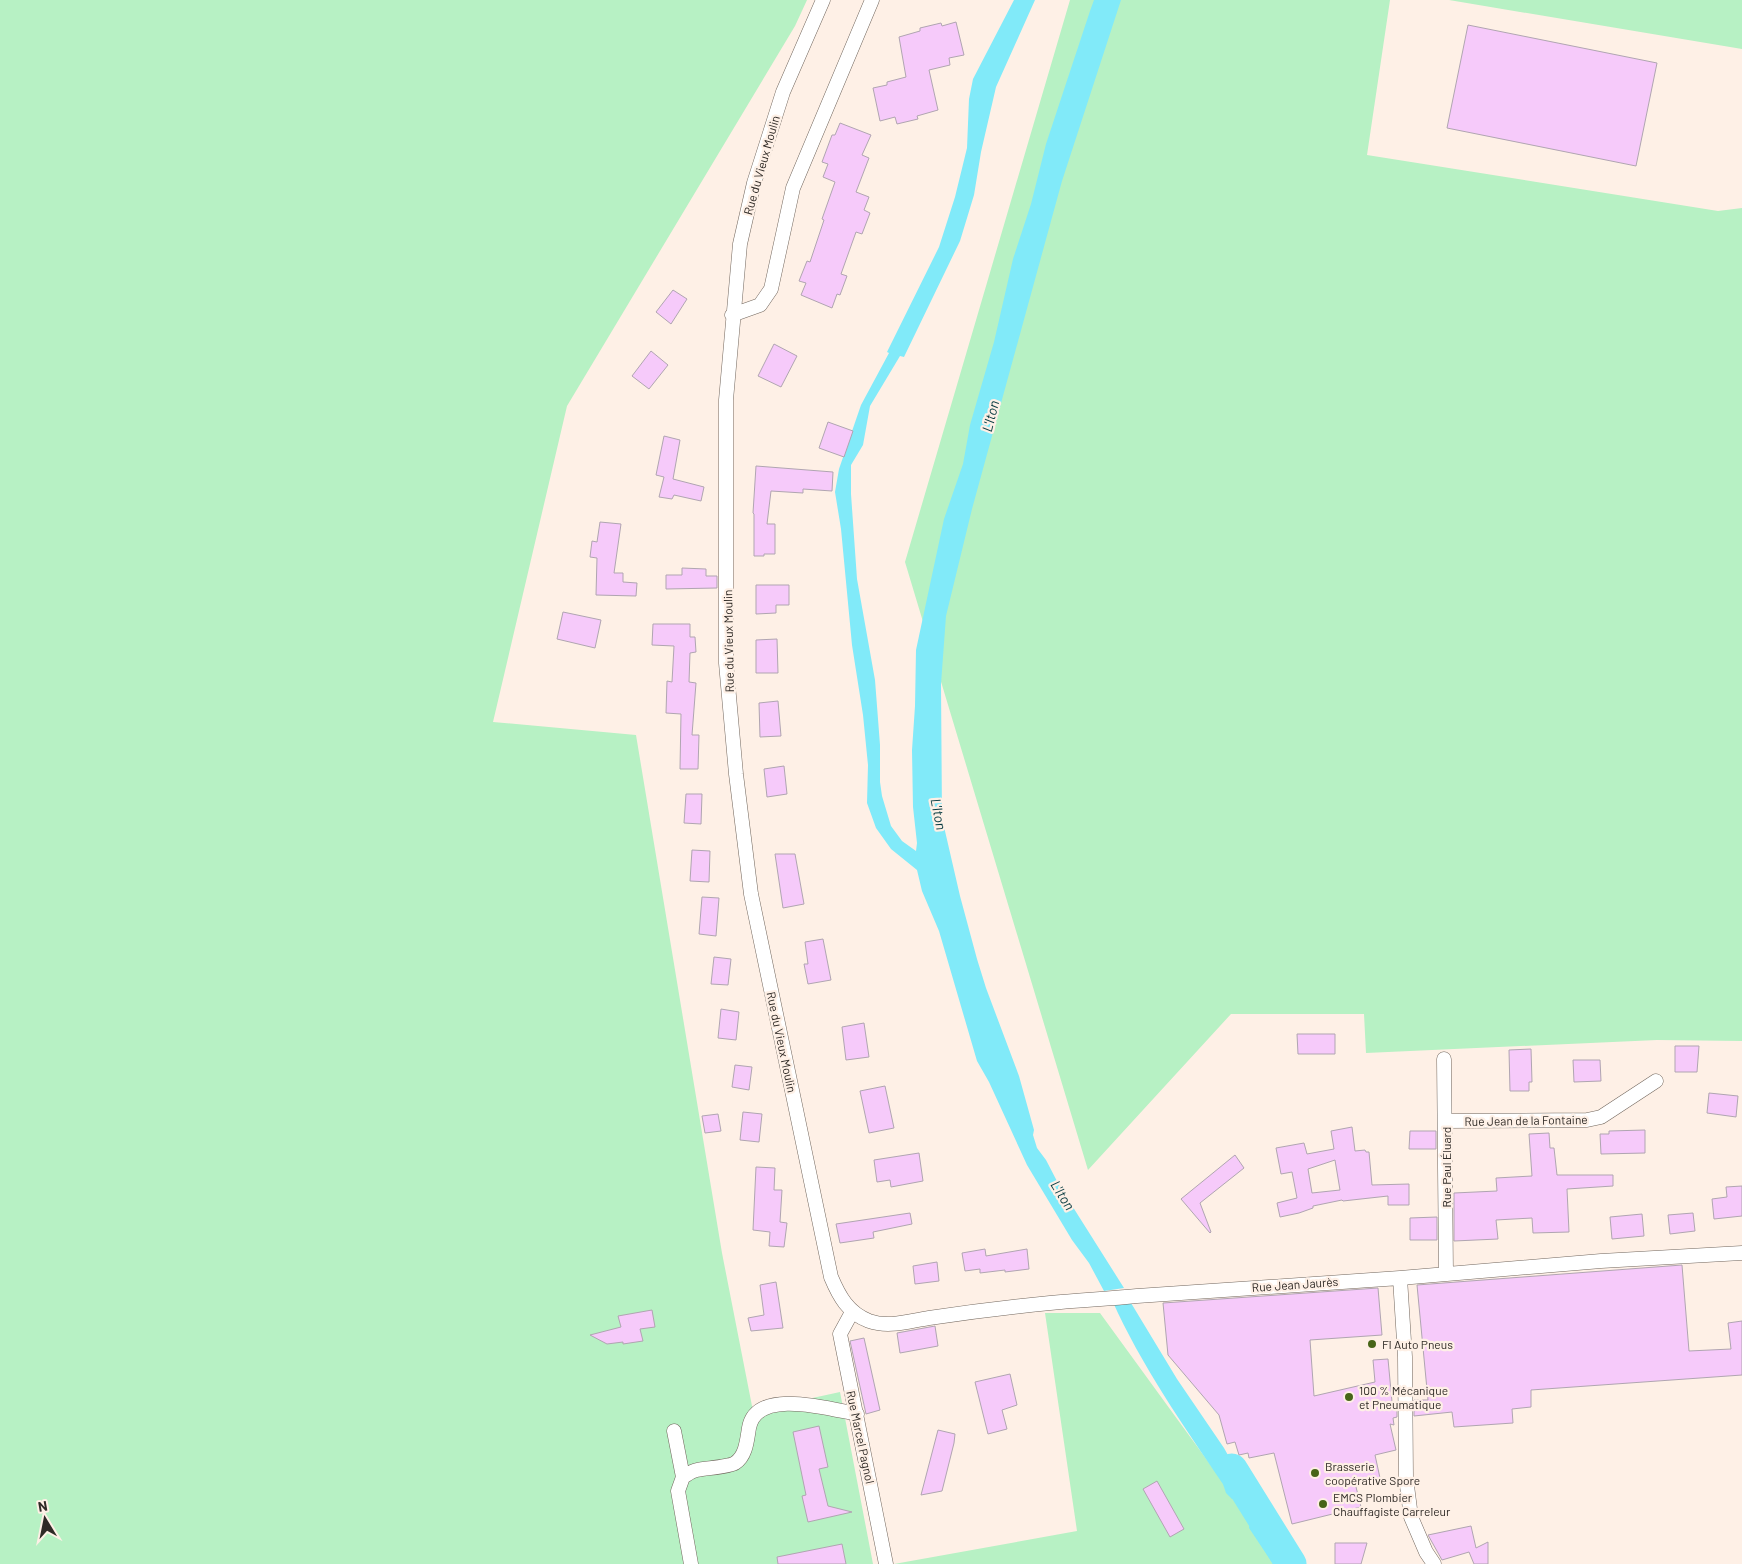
<svg xmlns="http://www.w3.org/2000/svg" width="1742" height="1564" font-family="Barlow,sans-serif">
<rect width="100%" height="100%" fill="#fef0e6"/>
<path fill="#b7f1c4" d="M0,0H807L795,26L567,406L493,722L636,735L722,1253L753,1411L840,1392L873,1564H0Z
M1070,0H1390L1367,155L1718,211L1742,208V1041L1657,1040L1366,1053L1364,1014H1231L1088,1170L905,562Z
M1449,0H1742V49Z
M1045,1313H1100L1263,1537L1275,1564H894L1077,1531Z"/>
<path fill="#81eaf9" d="M1014,0H1035L996,87L981,152L974,195L960,241L904,357L900,356L870,406L863,445L851,465V494L857,579L875,680L880,745V782L882,796L891,826L902,841L916,851L917,843L913,807L912,750L915,706L916,650L944,519L963,464L970,425L994,342L1013,259L1031,204L1046,144L1090,11L1094,0H1121L1062,181L972,509L946,616L941,684L942,818L960,896L977,959L986,988L1019,1076L1034,1130L1033,1135L1037,1148L1046,1160L1059,1185L1124,1288L1104,1291L1089,1263L1072,1240L1027,1165L989,1082L977,1061L939,931L922,891L917,870L891,849L876,828L867,803L868,765L863,715L852,645L841,529L835,492L839,469L861,405L889,353L887,352L939,247L955,197L967,148L969,99L973,79Z
M1128,1298L1177,1379L1224,1448L1252,1498L1259,1517L1292,1564H1273L1249,1528L1250,1522L1238,1497L1232,1499L1226,1493L1223,1484C1183,1425 1141,1365 1112,1300Z"/>
<g fill="none" stroke-linecap="round" stroke-linejoin="round">
<path stroke="#81eaf9" stroke-width="31" d="M1232,1469L1291,1564"/>
</g>
<path fill="#f6cafa" stroke="#b0a5b1" fill-rule="evenodd" d="M956,22L964,55L949,58L950,65L929,70L938,110L917,116L918,119L897,124L895,117L880,121L873,88L887,85V82L906,77L899,37L920,31V28L941,23L942,26Z
M1468,25L1657,63L1636,166L1447,128Z
M840,123L871,135L862,155L869,158L856,192L869,197L864,210L870,213L862,234L856,232L841,274L847,276L840,295L837,294L832,308L801,295L806,283L799,281L807,261L810,262L824,220L822,219L835,182L823,177L828,164L822,162L832,135H835Z
M673,290L687,299L671,324L656,312Z
M774,344L797,356L781,387L758,376Z
M651,351L668,365L649,389L632,376Z
M828,422L853,431L844,457L819,448Z
M664,436L680,440L673,479L704,487L701,501L674,495L672,499L659,497L664,477L656,475Z
M756,466L833,472L832,491L803,489V493L771,491L767,524H775V554H764V556H754V514L753,513Z
M600,522L621,524L614,573H623V582L637,583L636,596L596,595L597,558L590,557L592,541L597,542Z
M682,568L706,569V576H717V588L666,589V575H682Z
M756,585H789V605H776V613L756,614Z
M563,612L601,620L595,648L557,639Z
M653,624H690V637H695L696,652L690,653L689,682L696,683L692,735H699L698,769H680L681,714L666,713L667,681L672,682L674,646L652,645Z
M777,639L778,673H756V640Z
M778,701L781,736L760,737L759,703Z
M784,766L787,794L767,797L764,769Z
M686,794H702L701,824L684,823Z
M692,850L710,851L709,882L690,881Z
M775,854H795L804,904L783,908Z
M702,897L719,898L716,936L699,934Z
M823,939L831,980L808,984L804,964H808L805,942Z
M714,957L731,959L728,985L711,984Z
M721,1009L739,1012L736,1040L718,1038Z
M864,1023L869,1057L846,1060L842,1027Z
M1297,1034H1335V1054H1298Z
M1675,1046H1699L1697,1072H1675Z
M1531,1049L1532,1082H1529V1091H1510L1509,1050Z
M1573,1060H1600L1601,1081L1574,1082Z
M735,1065L752,1067L749,1090L732,1087Z
M885,1086L894,1128L869,1133L860,1091Z
M1709,1093L1738,1096L1736,1117L1707,1113Z
M743,1112L762,1114L759,1142L740,1140Z
M718,1114L721,1131L705,1133L702,1116Z
M1352,1127L1355,1151L1365,1150L1366,1152H1369L1372,1185L1409,1184V1205H1388V1196L1343,1201L1342,1200L1313,1206V1208L1299,1213L1280,1217L1277,1203L1297,1198L1292,1172L1281,1174L1276,1148L1304,1143L1307,1154L1334,1149L1331,1131ZM1335,1160L1340,1190L1312,1193L1308,1169Z
M1645,1130V1153L1601,1154L1600,1134H1609V1131Z
M1410,1131H1436V1149H1409Z
M1549,1133L1550,1148H1554L1557,1175H1613V1186L1567,1189L1569,1232L1533,1233L1532,1218L1496,1220L1498,1239L1454,1241V1193L1497,1191L1496,1178L1532,1176L1529,1134Z
M919,1153L923,1181L891,1187L890,1180L877,1182L874,1160Z
M1235,1155L1244,1168L1200,1203L1211,1232L1210,1233L1181,1199Z
M756,1167L775,1168L774,1190H782L780,1222L787,1223L784,1247L769,1246L770,1232L753,1230Z
M1742,1186V1216L1714,1219L1712,1199L1727,1197L1726,1187Z
M910,1213L912,1224L873,1232L874,1238L840,1243L836,1224Z
M1693,1213L1695,1231L1670,1234L1668,1215Z
M1642,1214L1644,1236L1612,1239L1610,1217Z
M1437,1217V1240H1410V1218Z
M985,1249L986,1256L1027,1249L1029,1269L1005,1272V1270L980,1273V1269L965,1271L962,1253Z
M937,1262L939,1281L915,1284L913,1266Z
M1682,1265L1689,1351L1731,1349L1728,1323L1742,1321V1375L1531,1390V1407L1512,1409L1513,1423L1454,1427L1452,1412L1414,1416V1400H1428L1417,1285Z
M776,1282L783,1328L751,1331L748,1318L764,1315L760,1285Z
M1378,1288L1382,1335L1310,1340L1314,1396L1375,1382L1373,1360L1388,1359L1392,1402H1397V1417L1393,1418L1394,1425L1390,1424L1396,1450L1375,1455L1380,1478L1355,1483L1361,1507L1292,1524L1274,1453L1249,1458L1248,1453L1239,1455L1235,1442L1227,1444L1219,1415L1168,1355L1163,1303Z
M652,1310L655,1327L640,1329L643,1341L623,1344V1342L607,1344L590,1335L621,1327L618,1316Z
M935,1326L938,1346L900,1353L897,1333Z
M864,1338L880,1410L866,1414L850,1341Z
M1010,1374L1017,1405L1002,1410L1007,1429L988,1434L975,1382Z
M819,1426L828,1467L819,1469L828,1506L852,1512L808,1522L802,1496L806,1495L793,1432Z
M938,1430L955,1434L954,1443L942,1491L921,1495Z
M1157,1481L1184,1529L1170,1537L1143,1489Z
M1471,1526L1476,1548L1488,1542V1564H1474L1469,1552L1442,1560L1428,1535Z
M1335,1543H1367L1361,1564H1335Z
M842,1544L846,1564H778L777,1557Z"/>
<g fill="none" stroke-linecap="round" stroke-linejoin="round">
<defs>
<path id="street" d="M823,0L783,92L754,183L740,244L726,400V663L736,774L751,894L831,1277C839,1296 848,1313 869,1321C889,1328 909,1321 929,1318C969,1312 1010,1307 1050,1303C1079,1300 1108,1299 1137,1296L1400,1278L1601,1261L1742,1253
M732,315L760,305L771,289L793,188L872,0
M1444,1059L1446,1274
M1446,1121L1587,1120L1601,1117L1656,1081
M1400,1278L1405,1357L1406,1478L1411,1517L1426,1552L1434,1564
M852,1312L840,1334L886,1564
M674,1431L683,1477
M691,1564L678,1491L683,1477C688,1474 692,1471 697,1470C706,1468 729,1467 735,1463C746,1456 747,1440 749,1428C756,1387 830,1409 857,1414"/>
</defs>
<use href="#street" stroke="#72675e" stroke-width="15"/>
<use href="#street" stroke="#fff" stroke-width="14"/>
</g>
<g fill="#476518" stroke="#fef0e6" stroke-width="2">
<circle cx="1372" cy="1344" r="5"/>
<circle cx="1349" cy="1397" r="5"/>
<circle cx="1315" cy="1473" r="5"/>
<circle cx="1323" cy="1504" r="5"/>
</g>
<g text-anchor="middle" dominant-baseline="central" stroke-width="4.5" stroke-linejoin="round" paint-order="stroke">
<g font-size="12" fill="#2f2a26" stroke="#fef0e6">
<text transform="translate(761 165) rotate(-74)">Rue du Vieux Moulin</text>
<text transform="translate(728 641) rotate(-91)">Rue du Vieux Moulin</text>
<text transform="translate(782 1042) rotate(78)">Rue du Vieux Moulin</text>
<text transform="translate(1526 1120) rotate(-1)">Rue Jean de la Fontaine</text>
<text transform="translate(1446 1167) rotate(-90)">Rue Paul Éluard</text>
<text transform="translate(1295 1284) rotate(-4)">Rue Jean Jaurès</text>
<text transform="translate(861 1437) rotate(78)">Rue Marcel Pagnol</text>
</g>
<g font-size="12" fill="#2f2a26" stroke="#fef0e6" text-anchor="start">
<text x="1382" y="1344">Fl Auto Pneus</text>
<text x="1359" y="1390">100 % Mécanique<tspan x="1359" dy="14">et Pneumatique</tspan></text>
<text x="1325" y="1466">Brasserie<tspan x="1325" dy="14">coopérative Spore</tspan></text>
<text x="1333" y="1497">EMCS Plombier<tspan x="1333" dy="14">Chauffagiste Carreleur</tspan></text>
</g>
<g font-size="14" font-style="italic" fill="#073b41" stroke="#fef0e6">
<text transform="translate(990 416) rotate(-76)">L'Iton</text>
<text transform="translate(939 814) rotate(79)">L'Iton</text>
<text transform="translate(1063 1195) rotate(58)">L'Iton</text>
</g>
</g>
<g transform="translate(45 1519) rotate(350)" stroke="#fef0e6" stroke-width="4" paint-order="stroke">
<path d="M0-4L9 19L0 12L-9 19Z" fill="#2f2a26"/>
<text y="-8" font-size="14" font-weight="bold" text-anchor="middle" fill="#2f2a26">N</text>
</g>
</svg>
